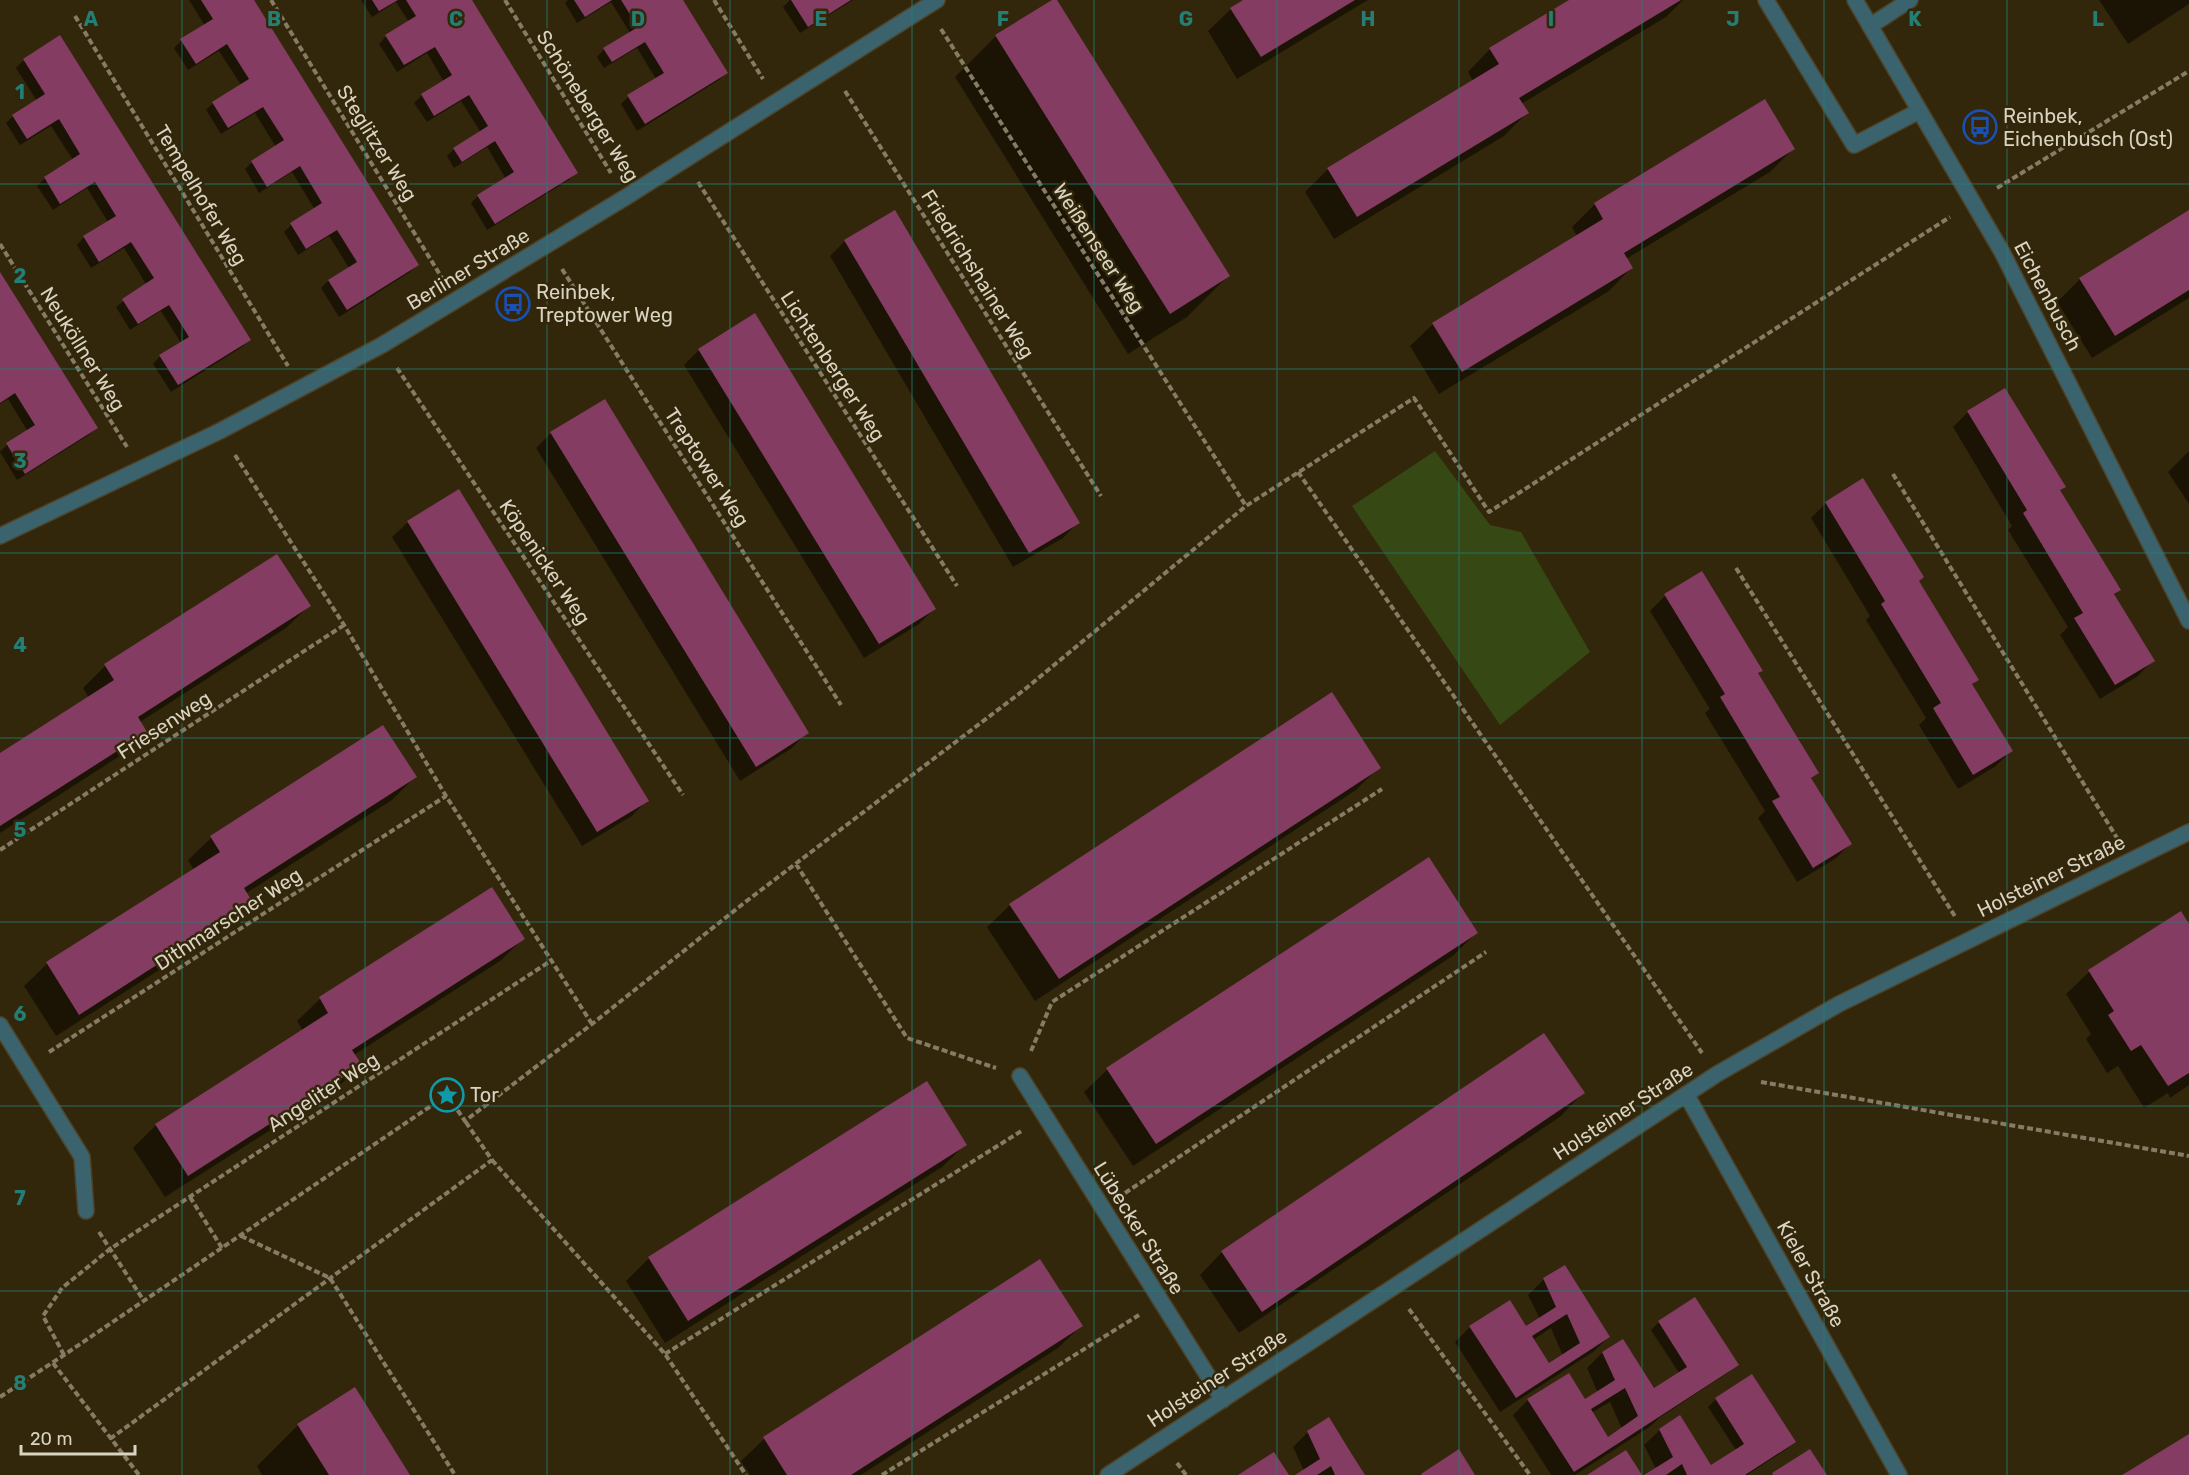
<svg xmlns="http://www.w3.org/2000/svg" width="2189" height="1475" font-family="Rubik,sans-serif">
<rect width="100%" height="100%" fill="#33270b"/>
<path fill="#364813" d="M1435,451L1490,525L1521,532L1590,652L1500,725L1352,506Z"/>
<path fill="#0007" fill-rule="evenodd" d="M189,0H252L417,265L410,272L339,317L321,288L328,281L349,268L329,236L298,255L284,232L291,225L315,210L292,172L259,193L245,169L252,162L276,147L255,113L221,134L206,110L213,103L241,85L219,51L188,70L174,48L181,41L205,26Z
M361,0H470L576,172L569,180L487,230L471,203L478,196L506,179L487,147L454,168L447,156L454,149L481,133L461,101L427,122L414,103L422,95L444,82L427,53L397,72L379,44L386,36L409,22L396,2L372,17Z
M568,0H681L726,73L719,80L637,131L621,104L628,97L656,79L637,48L604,68L597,57L604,49L630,33L611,2L577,23L565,3Z
M790,0H853L800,33L783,7Z
M1055,0L1228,276L1187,317L1128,354L955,77L996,36Z
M1246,0H1368L1237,79L1208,31L1231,9Z
M1572,0H1683L1666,17L1521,104L1527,113L1504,136L1334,239L1305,192L1328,169L1473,81L1468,72L1490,49Z
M2099,0H2189V4L2128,44Z
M60,38L249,340L242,347L171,392L153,364L160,356L181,343L161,311L130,330L116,307L146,284L124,248L91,268L77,245L84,237L108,222L87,188L53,210L37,186L45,178L73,160L51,126L20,145L6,123L13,116L37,101L16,68L24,60Z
M1793,149L1770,172L1626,259L1631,268L1609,291L1439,394L1410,346L1433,324L1577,236L1572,227L1595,204Z
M2189,212V298L2092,358L2057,302L2080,279Z
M845,241L1078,522L1063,538L1013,567L830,256Z
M0,274L96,428L89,435L17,480L0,452L7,445L28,432L8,399L0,404Z
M699,350L934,609L919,624L864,658L684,365Z
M1968,412L2064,487L2059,491L2120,590L2113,596L2153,660L2138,676L2100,699L2060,635L2068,627L2008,530L2012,526L1953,427Z
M551,433L807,732L792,748L740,781L536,448Z
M2189,451V504L2168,472Z
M458,491L647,800L632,816L582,846L392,537L408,522Z
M1826,503L1917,582L1977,680L1971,686L2011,751L1996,766L1958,789L1919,725L1926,718L1866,620L1870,616L1811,518Z
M1702,573L1761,671L1757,675L1817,773L1811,779L1850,844L1835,859L1797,882L1758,818L1765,811L1705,713L1710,709L1650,611L1665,596Z
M309,606L286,628L140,722L145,732L123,754L0,833V754L89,698L83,688L105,666Z
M383,727L415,777L392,800L245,894L251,903L228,926L56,1036L24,986L47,964L194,870L188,860L211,838Z
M1379,767L1356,790L1035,1001L987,927L1010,905Z
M491,889L523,939L500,961L354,1055L360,1065L337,1088L165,1197L133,1148L156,1125L303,1031L297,1021L320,999Z
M2180,913L2189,926V1085L2170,1098L2168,1093L2144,1108L2118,1066L2107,1073L2086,1039L2091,1034L2066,994L2089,972Z
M1476,933L1454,955L1133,1166L1084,1092L1107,1070Z
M926,1083L965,1145L942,1167L665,1343L626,1281L649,1258Z
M1583,1093L1561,1116L1239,1333L1200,1275L1222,1252Z
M1040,1261L1081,1326L1058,1348L861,1475H750L741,1461L764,1439Z
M1544,1279L1609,1337L1593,1352L1500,1412L1455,1342L1470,1327L1526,1328L1540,1319L1528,1295ZM1551,1328L1563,1356L1549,1365L1533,1340Z
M1694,1299L1737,1365L1729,1372L1659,1418L1651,1426L1575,1475H1551L1513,1415L1528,1400L1585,1401L1598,1393L1587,1368L1602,1353L1622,1341L1654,1390L1679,1373L1651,1330L1659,1322ZM1610,1402L1622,1429L1607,1439L1591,1413Z
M1752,1376L1794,1442L1787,1449L1747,1475H1647L1656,1469L1644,1445L1660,1430L1711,1466L1736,1450L1708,1407L1716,1399Z
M298,1425L408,1475H262L257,1466Z
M1308,1432L1364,1475H1298L1304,1471L1293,1447Z"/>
<path fill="#843c62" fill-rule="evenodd" d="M201,0H254L419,265L347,310L328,280L357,262L337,230L306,249L290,223L322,203L300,166L267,187L251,161L284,140L263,107L228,128L212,102L249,79L227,44L196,64L180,39L213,19Z
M372,0H398L379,11Z
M406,0H472L578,173L495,224L477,195L514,172L495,141L462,162L453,148L488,126L469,95L434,116L421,94L452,75L435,47L404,65L385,35L416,16Z
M574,0H612L585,17Z
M621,0H683L728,73L645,124L627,95L664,73L645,42L612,62L603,48L638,27Z
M791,0H851L808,27Z
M1052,0H1057L1230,276L1170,314L995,35Z
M1243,0H1355L1261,57L1230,8Z
M1569,0H1681L1519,98L1529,113L1357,217L1327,168L1499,64L1489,48Z
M60,35L251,340L178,385L159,355L189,337L169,305L138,324L122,299L154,278L131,242L99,262L83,236L116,216L95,182L60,204L44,177L80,154L59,119L27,139L12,115L45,94L23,59Z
M1765,99L1795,149L1624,253L1633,268L1462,372L1432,323L1603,219L1594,203Z
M895,210L1080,523L1029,553L844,240Z
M2189,210V290L2115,336L2079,278Z
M0,272L98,428L25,474L6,443L35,425L15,393L0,403Z
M755,313L936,609L879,644L698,349Z
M2005,388L2066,487L2060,490L2121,590L2114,594L2155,661L2115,685L2074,618L2083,613L2023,513L2027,510L1967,411Z
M605,399L809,733L756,767L550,432Z
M1863,478L1924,577L1919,581L1979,680L1972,684L2013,751L1973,775L1933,708L1941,703L1881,604L1885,601L1825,502Z
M459,489L649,801L597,832L407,521Z
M277,554L311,606L138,717L147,732L0,826V753L114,680L104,664Z
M1702,571L1763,671L1758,673L1819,773L1811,778L1852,844L1813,868L1772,801L1780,797L1720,697L1725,694L1664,594Z
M1332,692L1381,768L1059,979L1009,904Z
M383,725L417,777L244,888L253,903L79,1015L46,962L220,852L210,836Z
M1429,857L1478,933L1156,1144L1106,1068Z
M492,887L525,939L352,1050L362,1065L188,1176L155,1124L328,1013L319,997Z
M2181,911L2189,924V1073L2168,1086L2141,1045L2131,1051L2108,1015L2114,1011L2088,970Z
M1544,1033L1585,1093L1262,1312L1221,1251Z
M927,1081L967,1145L688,1321L648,1257Z
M1040,1259L1083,1326L851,1475H787L763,1437Z
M1565,1265L1610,1337L1516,1398L1469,1326L1510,1300L1526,1326L1556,1307L1543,1278ZM1567,1314L1580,1343L1549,1363L1532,1336Z
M1695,1297L1739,1365L1574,1472L1527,1399L1569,1373L1585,1399L1615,1380L1602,1352L1623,1339L1654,1388L1687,1367L1658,1321ZM1625,1388L1638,1416L1608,1437L1591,1409Z
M1752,1374L1796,1442L1745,1475H1687L1682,1464L1666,1475H1644L1673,1457L1659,1429L1680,1415L1711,1465L1744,1444L1715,1398Z
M355,1387L410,1475H329L297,1424Z
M1329,1417L1351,1453L1365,1475H1335L1331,1466L1317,1475H1295L1320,1459L1307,1431Z
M2189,1434V1475H2122L2132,1469Z
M1459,1449L1475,1475H1422L1421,1474Z
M1810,1449L1827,1475H1773L1772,1473Z
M1626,1450L1642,1475H1587Z
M1274,1452L1289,1475H1238Z"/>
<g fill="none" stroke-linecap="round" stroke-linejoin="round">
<defs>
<path id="service" d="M1766,0L1854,145L1919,111
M1870,26L1910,0"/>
<path id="minor" d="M1855,0L2002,252L2189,621
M0,536L220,431L382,345L626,197L937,0
M0,1025L82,1157L86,1211
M1020,1076L1223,1400
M1686,1094L1899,1475
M1108,1475L1717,1074L1839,1004L2189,832"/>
</defs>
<use href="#service" stroke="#4e4328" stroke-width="18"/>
<use href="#minor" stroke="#4e4328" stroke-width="18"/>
<path stroke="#857c65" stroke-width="4" stroke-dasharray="6 3" stroke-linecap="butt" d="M271,0L442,278
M505,0L611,173
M714,0L763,79
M75,16L288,366
M941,29L1246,506
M845,91L1101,496
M698,182L957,586
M1997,188L2189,71
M0,244L127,447
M562,269L841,705
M397,368L683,795
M235,455L344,625L446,796L592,1024
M1298,472L1702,1053
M1893,474L2117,838
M1736,568L1956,918
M0,850L344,625
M796,864L907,1038L996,1068
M1031,1051L1052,1002L1382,789
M49,1052L446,796
M1761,1082L2189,1156
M492,1160L665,1354L746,1475
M1125,1193L1486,952
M190,1197L222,1248
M99,1232L144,1301
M241,1236L330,1278L455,1475
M1409,1309L1530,1475
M665,1354L1023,1130
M64,1355L43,1316L62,1288L110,1249L552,960
M53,1363L139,1475
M0,1397L64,1355L447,1095L465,1121L592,1024L744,903L1024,690L1246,506L1414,398L1489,512L1950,217
M110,1439L492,1160L465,1121
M1177,1463L1186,1475
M882,1475L1139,1315"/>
<use href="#service" stroke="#3a636e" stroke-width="15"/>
<use href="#minor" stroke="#3a636e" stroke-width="15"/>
</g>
<path fill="none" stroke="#237f76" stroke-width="1.5" stroke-opacity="0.55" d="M182,0V1475M365,0V1475M547,0V1475M730,0V1475M912,0V1475M1094,0V1475M1277,0V1475M1459,0V1475M1642,0V1475M1824,0V1475M2007,0V1475M0,184H2189M0,369H2189M0,553H2189M0,738H2189M0,922H2189M0,1106H2189M0,1291H2189"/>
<defs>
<symbol id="bus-ring" viewBox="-11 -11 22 22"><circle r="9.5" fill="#33270b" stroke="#1a4fb4" stroke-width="1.5"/><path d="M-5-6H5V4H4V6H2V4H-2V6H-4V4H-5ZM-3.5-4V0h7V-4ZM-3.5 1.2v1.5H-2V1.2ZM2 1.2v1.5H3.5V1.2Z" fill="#1a4fb4"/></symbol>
<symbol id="sight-ring" viewBox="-11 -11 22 22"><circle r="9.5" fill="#33270b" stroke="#0f9aa8" stroke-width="1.5"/><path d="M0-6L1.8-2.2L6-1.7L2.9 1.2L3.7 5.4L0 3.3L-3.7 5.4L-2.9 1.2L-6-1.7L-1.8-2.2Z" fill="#0f9aa8"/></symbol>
</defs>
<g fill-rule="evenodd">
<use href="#bus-ring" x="1961" y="108" width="38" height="38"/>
<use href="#bus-ring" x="494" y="285" width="38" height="38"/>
<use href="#sight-ring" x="428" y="1076" width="38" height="38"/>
</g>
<g text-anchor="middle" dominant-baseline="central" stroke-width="5" stroke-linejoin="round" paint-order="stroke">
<g font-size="20" fill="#d9d3c2" stroke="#33270b">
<text transform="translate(588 106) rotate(58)">Schöneberger Weg</text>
<text transform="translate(377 143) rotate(58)">Steglitzer Weg</text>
<text transform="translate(201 195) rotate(59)">Tempelhofer Weg</text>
<text transform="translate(1099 248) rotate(57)">Weißenseer Weg</text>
<text transform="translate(468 269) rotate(-31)">Berliner Straße</text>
<text transform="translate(978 274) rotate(58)">Friedrichshainer Weg</text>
<text transform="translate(2048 296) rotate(62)">Eichenbusch</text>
<text transform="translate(83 349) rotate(58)">Neuköllner Weg</text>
<text transform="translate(833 366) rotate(57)">Lichtenberger Weg</text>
<text transform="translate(707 467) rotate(57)">Treptower Weg</text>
<text transform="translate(545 562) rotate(56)">Köpenicker Weg</text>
<text transform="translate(164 725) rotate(-33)">Friesenweg</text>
<text transform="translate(2051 876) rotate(-26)">Holsteiner Straße</text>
<text transform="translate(228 919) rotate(-33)">Dithmarscher Weg</text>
<text transform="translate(323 1092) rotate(-33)">Angeliter Weg</text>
<text transform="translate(1623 1111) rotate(-33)">Holsteiner Straße</text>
<text transform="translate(1139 1228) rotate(58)">Lübecker Straße</text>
<text transform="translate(1811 1274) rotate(61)">Kieler Straße</text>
<text transform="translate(1217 1378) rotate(-33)">Holsteiner Straße</text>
</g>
<g font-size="20" fill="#d9d3c2" stroke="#33270b" text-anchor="start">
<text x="2003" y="116">Reinbek,<tspan x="2003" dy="23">Eichenbusch (Ost)</tspan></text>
<text x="536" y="292">Reinbek,<tspan x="536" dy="23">Treptower Weg</tspan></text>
<text x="470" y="1095">Tor</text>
</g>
</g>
<g font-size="20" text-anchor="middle" font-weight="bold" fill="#237f76" stroke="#33270b" stroke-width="5" stroke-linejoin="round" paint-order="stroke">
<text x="91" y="26">A</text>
<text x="274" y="26">B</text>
<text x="456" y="26">C</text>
<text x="638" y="26">D</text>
<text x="821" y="26">E</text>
<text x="1003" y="26">F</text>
<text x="1186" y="26">G</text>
<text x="1368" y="26">H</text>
<text x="1551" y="26">I</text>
<text x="1733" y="26">J</text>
<text x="1915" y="26">K</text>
<text x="2098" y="26">L</text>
<text x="20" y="99">1</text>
<text x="20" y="283">2</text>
<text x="20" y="468">3</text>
<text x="20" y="652">4</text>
<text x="20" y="837">5</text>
<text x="20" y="1021">6</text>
<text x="20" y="1205">7</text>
<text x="20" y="1390">8</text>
</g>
<path d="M21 1445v9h114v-9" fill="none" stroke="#d9d3c2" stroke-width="3"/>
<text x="30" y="1445" font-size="18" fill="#d9d3c2" stroke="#33270b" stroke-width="4.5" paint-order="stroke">20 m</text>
</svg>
